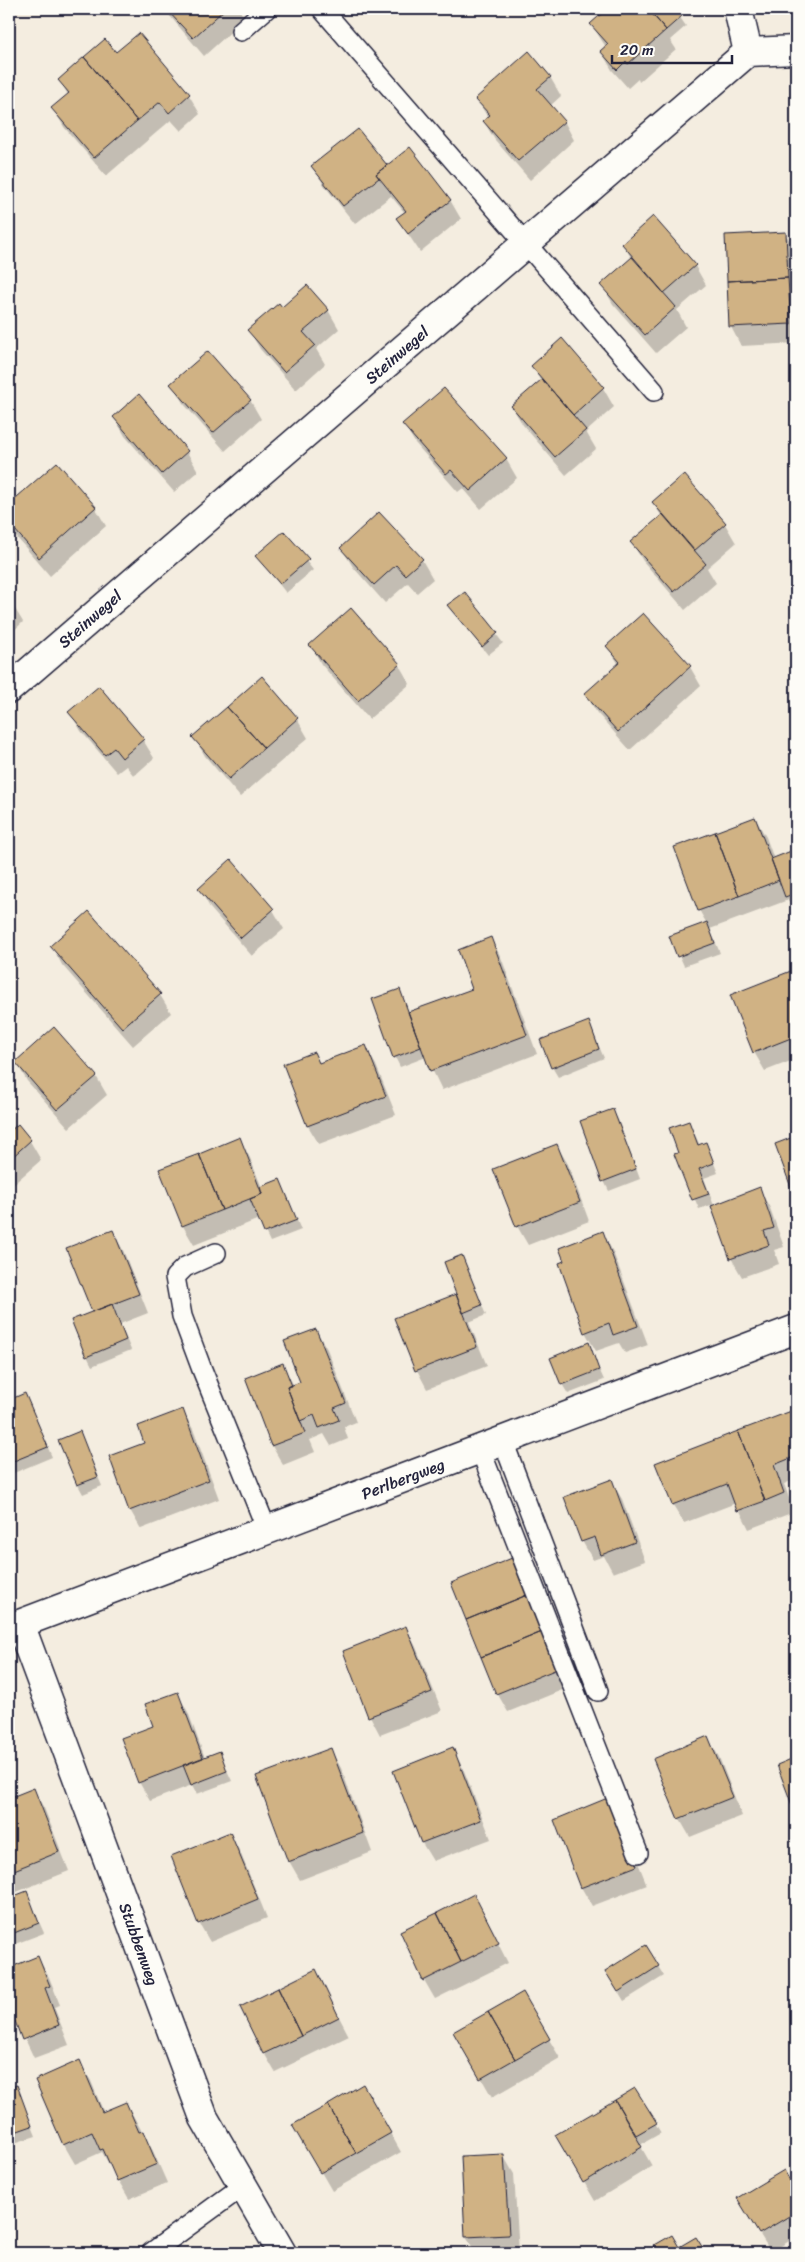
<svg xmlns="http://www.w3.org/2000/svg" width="805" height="2262" font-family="Sriracha,sans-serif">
<rect width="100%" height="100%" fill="#f4ede0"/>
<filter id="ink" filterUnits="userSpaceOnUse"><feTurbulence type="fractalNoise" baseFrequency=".02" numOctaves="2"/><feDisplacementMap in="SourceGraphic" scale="10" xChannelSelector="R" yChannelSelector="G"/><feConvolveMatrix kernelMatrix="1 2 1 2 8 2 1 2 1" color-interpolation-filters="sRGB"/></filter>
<g filter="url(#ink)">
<path fill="#0003" d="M164,9H239L245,19L204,56Z
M609,9H674L686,26L670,40L676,49L639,82L638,79L628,88L612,70L601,51L606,47L591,24Z
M139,35L189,95L200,114L181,131L171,120L106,176L64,127L53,108L68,95L60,80L116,54Z
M550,77L561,96L550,106L564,121L574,140L530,180L495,140L484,122L488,118L477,99Z
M358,131L386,167L450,200L461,219L420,252L398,219L405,213L391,196L355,224L324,185L313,166Z
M785,233L796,252V343L741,346L731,327L726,236Z
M623,244L695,266L706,285L677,310L686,327L656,353L613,304L602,285L632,259Z
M282,309L328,310L339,329L316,349L325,364L296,390L260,349L249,330Z
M562,340L603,388L614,407L586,432L596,449L566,475L523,425L512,407L541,381L532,366Z
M172,384L250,400L261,419L225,451L183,403Z
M443,390L506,459L517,478L481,509L463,488L458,492L415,443L404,424Z
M139,396L187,452L198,471L174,492L125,436L114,417Z
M57,464L95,507L106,526L50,576L12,532L9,526V506Z
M684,475L725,524L736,543L707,568L716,583L685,610L643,561L632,543L662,517L653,502Z
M284,533L313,570L286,593L257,556Z
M342,549L422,560L433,579L417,593L408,583L385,603L353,567Z
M464,593L503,643L488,655L449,606Z
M9,599L23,622L9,635Z
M351,610L399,665L410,684L369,719L321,664L311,645Z
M608,646L690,667L701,686L630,750L597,713L586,695L619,665Z
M262,678L297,719L308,738L240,797L205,756L194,737Z
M70,712L143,740L154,758L134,776L126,766L117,773L81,731Z
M755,818L766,837L774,859L795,851L796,853V904L792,906L788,900L710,929L720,953L684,966L671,937L707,924L699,910Z
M231,861L273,910L284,929L252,956L210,908L200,889Z
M490,938L501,957L537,1054L442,1090L426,1057L400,1067L395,1057L399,990L409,1013L474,989Z
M52,946L160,995L171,1013L133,1046L62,965Z
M796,971V1059L765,1071L754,1052Z
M589,1023L604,1058L558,1077L552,1067Z
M365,1046L376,1065L396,1115L319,1144L308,1126L314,1053L320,1064Z
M16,1062L96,1076L107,1095L69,1128L27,1081Z
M613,1110L618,1120L640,1179L609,1191L604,1181Z
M689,1122L700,1146L706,1144L718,1173L704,1178L714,1206L759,1189L770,1208L784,1247L774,1250L779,1264L742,1277L731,1258L711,1205L699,1209L676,1155L680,1154Z
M18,1126L30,1141L41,1160L9,1188V1133Z
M796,1137V1197L776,1144Z
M239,1139L250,1158L262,1188L280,1181L301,1230L270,1242L259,1219L194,1245L183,1226L161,1170Z
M557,1146L568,1164L589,1221L528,1245L517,1226L495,1170Z
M112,1231L123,1250L148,1313L120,1324L131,1350L92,1366L87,1356L93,1313Z
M603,1233L613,1252L648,1345L625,1353L619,1343L596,1351L585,1332L565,1262Z
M462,1257L486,1315L469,1322L487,1366L427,1389L417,1370L458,1294Z
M316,1330L327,1349L356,1422L344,1427L348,1439L331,1446L324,1434L310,1440L315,1452L283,1465L272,1446L247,1379L282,1364L294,1386L302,1383Z
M588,1344L604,1380L568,1394L562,1384Z
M25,1395L52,1457L9,1475V1402Z
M182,1410L193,1429L219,1499L141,1529L130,1510Z
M793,1411L796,1416V1479L784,1484L794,1512L749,1529L736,1503L684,1523L673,1505Z
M79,1433L102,1486L83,1494L78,1485Z
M611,1481L622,1499L645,1561L613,1573L604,1556L593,1560L582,1541Z
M511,1560L522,1579L567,1688L508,1712L497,1693Z
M406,1628L416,1647L442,1711L380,1735L370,1716Z
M177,1693L188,1712L205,1758L219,1753L232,1781L197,1794L192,1785L150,1801L139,1782L155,1726Z
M708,1738L719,1757L742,1816L690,1837L679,1818Z
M330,1749L341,1768L372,1852L300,1880L289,1861Z
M452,1749L463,1768L491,1839L433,1861L422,1843L395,1771Z
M796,1759V1810L779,1765Z
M33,1790L44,1808L69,1871L9,1895V1799Z
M620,1818L647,1885L592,1906L581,1887Z
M230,1834L240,1852L267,1918L210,1942L199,1923Z
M26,1892L44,1933L15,1944L9,1933V1899Z
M474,1896L508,1963L435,1999L424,1980Z
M646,1947L664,1976L624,2001L612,1981Z
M38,1958L49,1977L60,2005L54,2007L69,2045L34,2058L17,2022L15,2023L9,2013V1969Z
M315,1971L349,2036L275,2072L264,2053Z
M522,1994L560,2058L492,2097L455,2032Z
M80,2062L91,2081L104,2113L126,2103L153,2151L167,2183L129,2199L102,2152L75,2164L64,2145L37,2080Z
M16,2086L36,2136L11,2144L9,2141V2089Z
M363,2086L401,2152L332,2191L294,2125Z
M635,2090L661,2133L640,2145L652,2166L595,2201L557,2136Z
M503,2155L514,2174L519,2253H476L466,2237Z
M783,2172L796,2194V2237L771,2252L749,2217Z"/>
<path fill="#d0b284" stroke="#22223b" d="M166,9H225L193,38Z
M607,9H648L666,30L628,64L626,61L617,70L600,51L608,44L590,24Z
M648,9H675L682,16L666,30Z
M139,33L190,94L169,113L160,102L137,121L84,57L105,39L116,52Z
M529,51L551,77L537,89L565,121L518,161L483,121L490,115L475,99Z
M84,57L137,121L94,158L51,108L69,93L58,80Z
M358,129L387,165L376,174L379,178L343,206L311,166Z
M410,147L451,200L408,234L396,218L406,211L376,174Z
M653,216L696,265L664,293L622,244Z
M786,232L788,278L727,281L725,235Z
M632,257L676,307L645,335L600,285Z
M788,278L791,324L729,327L727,281Z
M307,285L329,310L303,332L315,345L284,372L247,330L279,303L282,307Z
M562,338L604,387L573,415L531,366Z
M208,351L251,400L213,433L170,384Z
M542,379L586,430L555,457L511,406Z
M444,388L507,458L470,491L451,470L446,474L402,424Z
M139,394L188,451L162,474L113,417Z
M57,462L96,507L39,558L9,523V504Z
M684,474L726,523L694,551L652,502Z
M379,512L423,559L405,575L396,565L374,585L340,548Z
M663,514L706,564L674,592L630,542Z
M284,531L309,559L280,584L255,556Z
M465,592L498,633L482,647L447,605Z
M351,608L400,664L358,701L309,645Z
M643,613L691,666L618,732L584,694L620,662L606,646Z
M262,676L298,718L264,748L227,707Z
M99,686L144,739L122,758L114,748L105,755L68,712Z
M227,707L264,748L229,779L192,737Z
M755,817L779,880L739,896L715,832Z
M715,832L739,896L698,911L674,847Z
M796,849V893L785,897L771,859Z
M231,859L274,909L241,938L198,889Z
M89,911L161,994L122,1028L50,946Z
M707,922L715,943L677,957L669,936Z
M491,937L527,1035L430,1071L408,1012L472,989L458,950Z
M796,969V1036L753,1053L730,995Z
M400,989L421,1047L393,1058L372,999Z
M589,1021L599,1049L551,1068L540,1040Z
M54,1027L97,1076L57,1110L15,1062Z
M366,1045L386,1096L307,1126L283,1064L314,1052L319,1063Z
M613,1109L636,1169L602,1182L580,1121Z
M689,1121L698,1145L706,1142L714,1163L699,1169L709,1194L692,1200L674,1154L678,1153L669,1128Z
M18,1124L31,1140L9,1160V1132Z
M796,1136V1201L775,1144Z
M240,1137L262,1194L222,1210L199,1154Z
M557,1144L580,1202L516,1227L493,1169Z
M199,1154L222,1210L182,1226L159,1169Z
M280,1179L297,1220L264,1233L250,1199L262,1194L260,1187Z
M760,1187L774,1228L764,1231L769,1245L730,1259L711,1206Z
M113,1230L139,1294L92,1312L66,1248Z
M603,1231L638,1326L613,1335L609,1323L584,1333L559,1263L564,1261L559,1248Z
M462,1255L482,1305L463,1313L444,1262Z
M456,1294L477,1347L415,1371L394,1318Z
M112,1304L126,1340L86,1357L71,1320Z
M316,1329L346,1403L334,1408L339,1420L319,1428L314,1415L300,1421L287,1387L300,1382L284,1341Z
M589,1342L599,1370L561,1385L550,1358Z
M283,1363L292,1386L287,1387L305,1433L271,1446L245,1378Z
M25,1393L48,1447L9,1463V1400Z
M183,1409L209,1480L129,1511L109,1456L144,1443L138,1426Z
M794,1410L796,1416V1456L774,1465L784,1493L765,1501L738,1431Z
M80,1431L98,1477L77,1485L58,1440Z
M738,1431L765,1501L737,1511L727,1484L672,1505L655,1463Z
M612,1479L635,1542L601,1555L595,1537L581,1542L564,1497Z
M512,1558L527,1595L466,1620L451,1583Z
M527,1595L542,1632L481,1657L466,1620Z
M406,1626L432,1692L368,1717L343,1651Z
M542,1632L557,1669L496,1694L481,1657Z
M178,1692L203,1758L138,1783L121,1738L153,1726L145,1704Z
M708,1736L733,1797L678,1819L653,1759Z
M453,1747L481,1820L421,1843L393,1771Z
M331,1748L363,1833L288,1862L256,1776Z
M220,1751L227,1771L191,1785L183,1765Z
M796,1757V1804L792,1805L777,1765Z
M34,1788L59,1852L9,1872V1798Z
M610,1797L637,1866L580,1888L554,1820Z
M230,1832L258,1899L198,1924L171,1856Z
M27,1891L39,1923L9,1935V1898Z
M474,1894L499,1943L461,1962L437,1913Z
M437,1913L461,1962L423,1981L400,1931Z
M646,1945L659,1966L618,1992L605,1971Z
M38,1956L50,1986L45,1988L59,2025L22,2040L9,2005V1968Z
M316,1969L339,2017L301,2036L278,1988Z
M278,1988L301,2036L263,2054L240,2007Z
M523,1992L550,2039L515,2059L488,2012Z
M488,2012L515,2059L480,2079L453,2032Z
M80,2060L102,2112L126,2102L139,2132L143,2131L157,2164L117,2181L103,2149L100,2150L92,2132L63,2145L35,2080Z
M363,2084L391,2133L356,2153L328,2105Z
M17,2085L32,2126L9,2134V2088Z
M635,2088L657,2123L636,2135L615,2100Z
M615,2100L642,2147L583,2183L555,2135Z
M328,2105L356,2153L320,2173L292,2125Z
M504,2154L509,2235L465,2237L461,2156Z
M784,2170L796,2192V2212L759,2234L737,2198Z
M672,2235L679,2247L696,2237L706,2253H658L653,2246Z"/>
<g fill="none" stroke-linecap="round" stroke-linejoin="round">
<defs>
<path id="service" d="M322,9L654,391
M241,31L266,9
M216,1253L185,1267L175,1277L182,1316L201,1367L267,1530
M503,1441L598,1691
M480,1449L638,1853
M151,2253L243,2186"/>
<path id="minor" d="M738,9L748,52
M9,689L748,52L796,50
M20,1624L204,2118L282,2253
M9,1628L796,1329"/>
</defs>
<use href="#service" stroke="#22223b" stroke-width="22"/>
<use href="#minor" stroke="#22223b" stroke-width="31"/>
<use href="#service" stroke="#fdfcf7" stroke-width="19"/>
<use href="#minor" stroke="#fdfcf7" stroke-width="28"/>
</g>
</g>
<g text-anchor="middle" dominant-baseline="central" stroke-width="4.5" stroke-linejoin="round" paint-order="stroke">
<g font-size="16" fill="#22223b" stroke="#fdfcf7">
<text transform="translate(397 355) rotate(-41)">Steinwegel</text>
<text transform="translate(90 619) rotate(-41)">Steinwegel</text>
<text transform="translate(403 1479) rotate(-21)">Perlbergweg</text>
<text transform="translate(139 1944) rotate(70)">Stubbenweg</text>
</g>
</g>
<rect width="805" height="2262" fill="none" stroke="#fdfcf7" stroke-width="30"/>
<rect x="15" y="15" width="775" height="2232" fill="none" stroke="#22223b" stroke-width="2" filter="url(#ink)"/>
<path d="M612 55v8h120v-8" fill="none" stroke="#22223b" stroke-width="2.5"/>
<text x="620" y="55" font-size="15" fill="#22223b" stroke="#fdfcf7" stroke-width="4" paint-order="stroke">20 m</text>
</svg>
